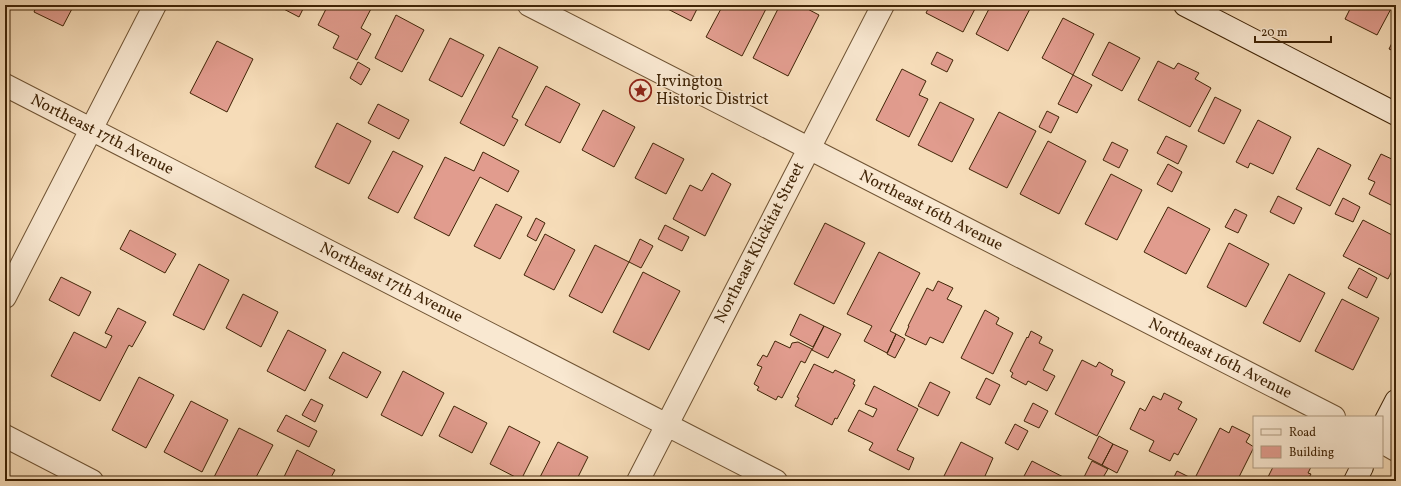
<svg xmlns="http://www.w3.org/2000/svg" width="1401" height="486" font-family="Vollkorn,serif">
<rect width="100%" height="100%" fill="#f6dcb8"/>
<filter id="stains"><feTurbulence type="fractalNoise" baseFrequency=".005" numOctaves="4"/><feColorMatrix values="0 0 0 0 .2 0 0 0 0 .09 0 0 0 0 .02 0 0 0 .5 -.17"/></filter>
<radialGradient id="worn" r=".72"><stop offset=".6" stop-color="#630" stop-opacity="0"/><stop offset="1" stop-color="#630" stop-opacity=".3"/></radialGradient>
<path fill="#e19c8e" stroke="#402406" d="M37,5H74L63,26L34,12Z
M276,5H305L299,17Z
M328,5H373L361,28L371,34L357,60L333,48L339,36L318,25Z
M660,5H699L691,21Z
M723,5H768L742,56L706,37Z
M780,5H800L819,15L788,76L753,58Z
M930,5H977L963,32L926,13Z
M991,5H1032L1008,51L976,34Z
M1352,5H1393L1377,35L1345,19Z
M396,15L424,30L402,72L375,58Z
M1063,18L1094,34L1073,75L1042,58Z
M1396,35V52L1389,49Z
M450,38L484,55L462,97L429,80Z
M217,41L253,59L227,112L190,93Z
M1109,42L1140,58L1122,91L1092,75Z
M499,47L538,67L512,117L518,120L504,146L460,123Z
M937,52L953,60L947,72L931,64Z
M1158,61L1174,69L1178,63L1199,73L1195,79L1211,88L1190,127L1138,100Z
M358,62L370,69L361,85L350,78Z
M902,69L926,81L919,95L928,99L909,137L876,120Z
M1073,75L1092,85L1077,113L1058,104Z
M546,86L580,104L560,143L525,125Z
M1215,97L1241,110L1224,144L1198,131Z
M940,102L974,119L952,162L918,145Z
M378,104L409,120L399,139L368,123Z
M603,110L635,127L614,167L582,150Z
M1047,111L1059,117L1051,133L1039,127Z
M999,112L1036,131L1007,188L969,169Z
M1258,120L1291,137L1273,174L1250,163L1248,168L1236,162Z
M337,123L371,141L349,184L315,167Z
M1166,136L1187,146L1178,164L1157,153Z
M1048,141L1086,161L1059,214L1020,194Z
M1112,142L1128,150L1119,168L1103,160Z
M653,143L684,159L666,194L635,178Z
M1318,148L1351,165L1330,206L1296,189Z
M393,151L423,166L398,213L368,198Z
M483,152L519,171L508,192L480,177L449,236L414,218L445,157L474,171Z
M1381,154L1396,161V202L1393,206L1369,194L1375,182L1368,179Z
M1168,164L1182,172L1172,192L1157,184Z
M712,173L731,184L705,236L673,219L690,185L702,191Z
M1111,174L1142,190L1117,240L1085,224Z
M1278,196L1302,208L1294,224L1270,212Z
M1343,198L1360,207L1353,222L1335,214Z
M496,204L522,217L500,259L474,246Z
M1168,207L1210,229L1186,274L1144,252Z
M1235,209L1247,215L1238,233L1225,227Z
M536,218L545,223L536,241L527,236Z
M1363,220L1396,237V263L1388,279L1343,256Z
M825,223L865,243L834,304L794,284Z
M665,225L689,237L682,251L658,239Z
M130,230L176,254L165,273L120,249Z
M545,234L575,250L554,290L524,275Z
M640,239L653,246L641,268L629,262Z
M1229,243L1269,264L1246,307L1207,287Z
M595,245L629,262L602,313L569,296Z
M879,252L920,273L890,331L896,334L887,353L864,341L872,326L847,314Z
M199,264L229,280L204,330L173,315Z
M1359,268L1377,278L1367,298L1348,288Z
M643,272L680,291L649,350L613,332Z
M1289,274L1325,293L1300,342L1263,323Z
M61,277L91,292L79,316L49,300Z
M938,281L953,288L947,299L962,306L943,343L930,337L926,345L905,335L909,326H908L927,288L933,291Z
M243,294L278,312L261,347L226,328Z
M1342,299L1379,318L1353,370L1315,351Z
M118,308L146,322L132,347L129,345L100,401L51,376L74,332L106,348L112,336L105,333Z
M985,310L999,318L996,324L1013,333L993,374L961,358Z
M800,314L824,326L813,347L790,335Z
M824,326L841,334L828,358L812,350Z
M288,330L326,350L305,391L267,371Z
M1031,331L1042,337L1039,343L1053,350L1043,370L1055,376L1047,391L1028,381L1026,385L1011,377L1013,373L1010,371L1027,337L1028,338Z
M896,334L905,339L895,358L887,354Z
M775,341L790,348L792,343L798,342L812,349L805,363L801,361L782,398L778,396L776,400L757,390L759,387L754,384L762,367L757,365L763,355L767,357Z
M343,352L381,372L367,398L329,378Z
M1082,360L1096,367L1099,362L1113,370L1111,375L1125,382L1097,436L1055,414Z
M814,364L833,373L835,370L855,380L853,384L855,385L837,419L835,418L832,425L795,406L799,398L797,397Z
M403,371L444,393L422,436L381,415Z
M139,377L174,395L146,448L112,430Z
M986,378L1000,385L990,405L976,398Z
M930,382L950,392L938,416L918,406Z
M874,386L918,409L897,450L914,458L909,470L869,450L873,443L848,431L859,410L873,417L877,409L865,404Z
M1164,393L1182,402L1178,409L1197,419L1178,455L1174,453L1170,461L1149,451L1154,441L1130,429L1140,408L1145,411L1153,396L1161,400Z
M311,399L323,405L315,422L302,415Z
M191,401L228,420L202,472L164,452Z
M1033,403L1048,411L1039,428L1024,421Z
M454,406L487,423L472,453L439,436Z
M286,415L317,431L309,447L277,431Z
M1015,424L1028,431L1018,450L1005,443Z
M509,426L540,442L521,480L490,464Z
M1232,426L1250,435L1246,442L1254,447L1237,481H1200L1195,478L1220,428L1229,433Z
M239,428L273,445L254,481H212Z
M1099,436L1113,444L1102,465L1088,458Z
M558,442L588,457L576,481H538Z
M961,442L993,458L985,476L993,480L992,481H953L944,476Z
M1113,444L1128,451L1117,473L1102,465Z
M297,450L335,470L329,481H282Z
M1032,461L1071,481H1020L1022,477L1023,478Z
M1092,461L1108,469L1101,481H1082Z
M1273,467H1311L1308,473L1311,474L1307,481H1266Z
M1177,471L1197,481H1172Z"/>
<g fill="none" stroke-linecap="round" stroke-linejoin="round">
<defs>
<path id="street" d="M529,5L1334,417
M5,85L776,481
M5,297L155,5
M5,436L92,481
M1382,442L1396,450
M638,481L883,5"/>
<path id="secondary" d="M1185,5L1396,114
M1382,428L1396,401
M1355,481L1362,467"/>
</defs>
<use href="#street" stroke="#6e5232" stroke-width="24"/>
<use href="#secondary" stroke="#402406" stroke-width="24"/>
<use href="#street" stroke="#f9e8d1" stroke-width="22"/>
<use href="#secondary" stroke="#f9e8d1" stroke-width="22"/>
</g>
<defs>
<symbol id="sight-ring" viewBox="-11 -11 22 22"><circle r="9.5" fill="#f9e8d1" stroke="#8f2418" stroke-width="1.5"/><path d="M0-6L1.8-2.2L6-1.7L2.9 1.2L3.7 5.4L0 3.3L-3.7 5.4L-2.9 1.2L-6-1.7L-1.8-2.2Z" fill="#8f2418"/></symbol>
</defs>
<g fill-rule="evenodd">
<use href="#sight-ring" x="628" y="78" width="25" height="25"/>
</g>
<g text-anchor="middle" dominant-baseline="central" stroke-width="3" stroke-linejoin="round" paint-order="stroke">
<g font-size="16" fill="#402406" stroke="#f9e8d1" text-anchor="start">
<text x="656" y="82">Irvington<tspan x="656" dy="18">Historic District</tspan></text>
</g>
<g font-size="16" fill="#402406" stroke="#f9e8d1">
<text transform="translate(102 135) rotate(27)">Northeast 17th Avenue</text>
<text transform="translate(931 211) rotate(27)">Northeast 16th Avenue</text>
<text transform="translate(760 243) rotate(-63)">Northeast Klickitat Street</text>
<text transform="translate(391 283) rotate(27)">Northeast 17th Avenue</text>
<text transform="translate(1220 359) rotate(27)">Northeast 16th Avenue</text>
</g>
</g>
<rect width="1401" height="486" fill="none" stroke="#f6dcb8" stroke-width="20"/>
<rect x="6" y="6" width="1389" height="474" fill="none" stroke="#402406" stroke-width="2"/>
<rect x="10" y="10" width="1381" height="466" fill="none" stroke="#402406"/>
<rect x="1253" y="416" width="130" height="52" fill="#f9e8d1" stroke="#af9a80"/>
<rect x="1261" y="429" width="20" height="6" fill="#f9e8d1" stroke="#af9a80"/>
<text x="1289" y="436" font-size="12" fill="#402406">Road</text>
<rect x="1261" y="446" width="20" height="12" fill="#e19c8e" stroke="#af9a80"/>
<text x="1289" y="456" font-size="12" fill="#402406">Building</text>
<path d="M1255 36v6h76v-6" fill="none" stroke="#402406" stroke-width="2"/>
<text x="1261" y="36" font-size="12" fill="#402406" stroke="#f9e8d1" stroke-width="3" paint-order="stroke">20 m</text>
<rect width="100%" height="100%" filter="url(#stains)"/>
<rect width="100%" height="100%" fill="url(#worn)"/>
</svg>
